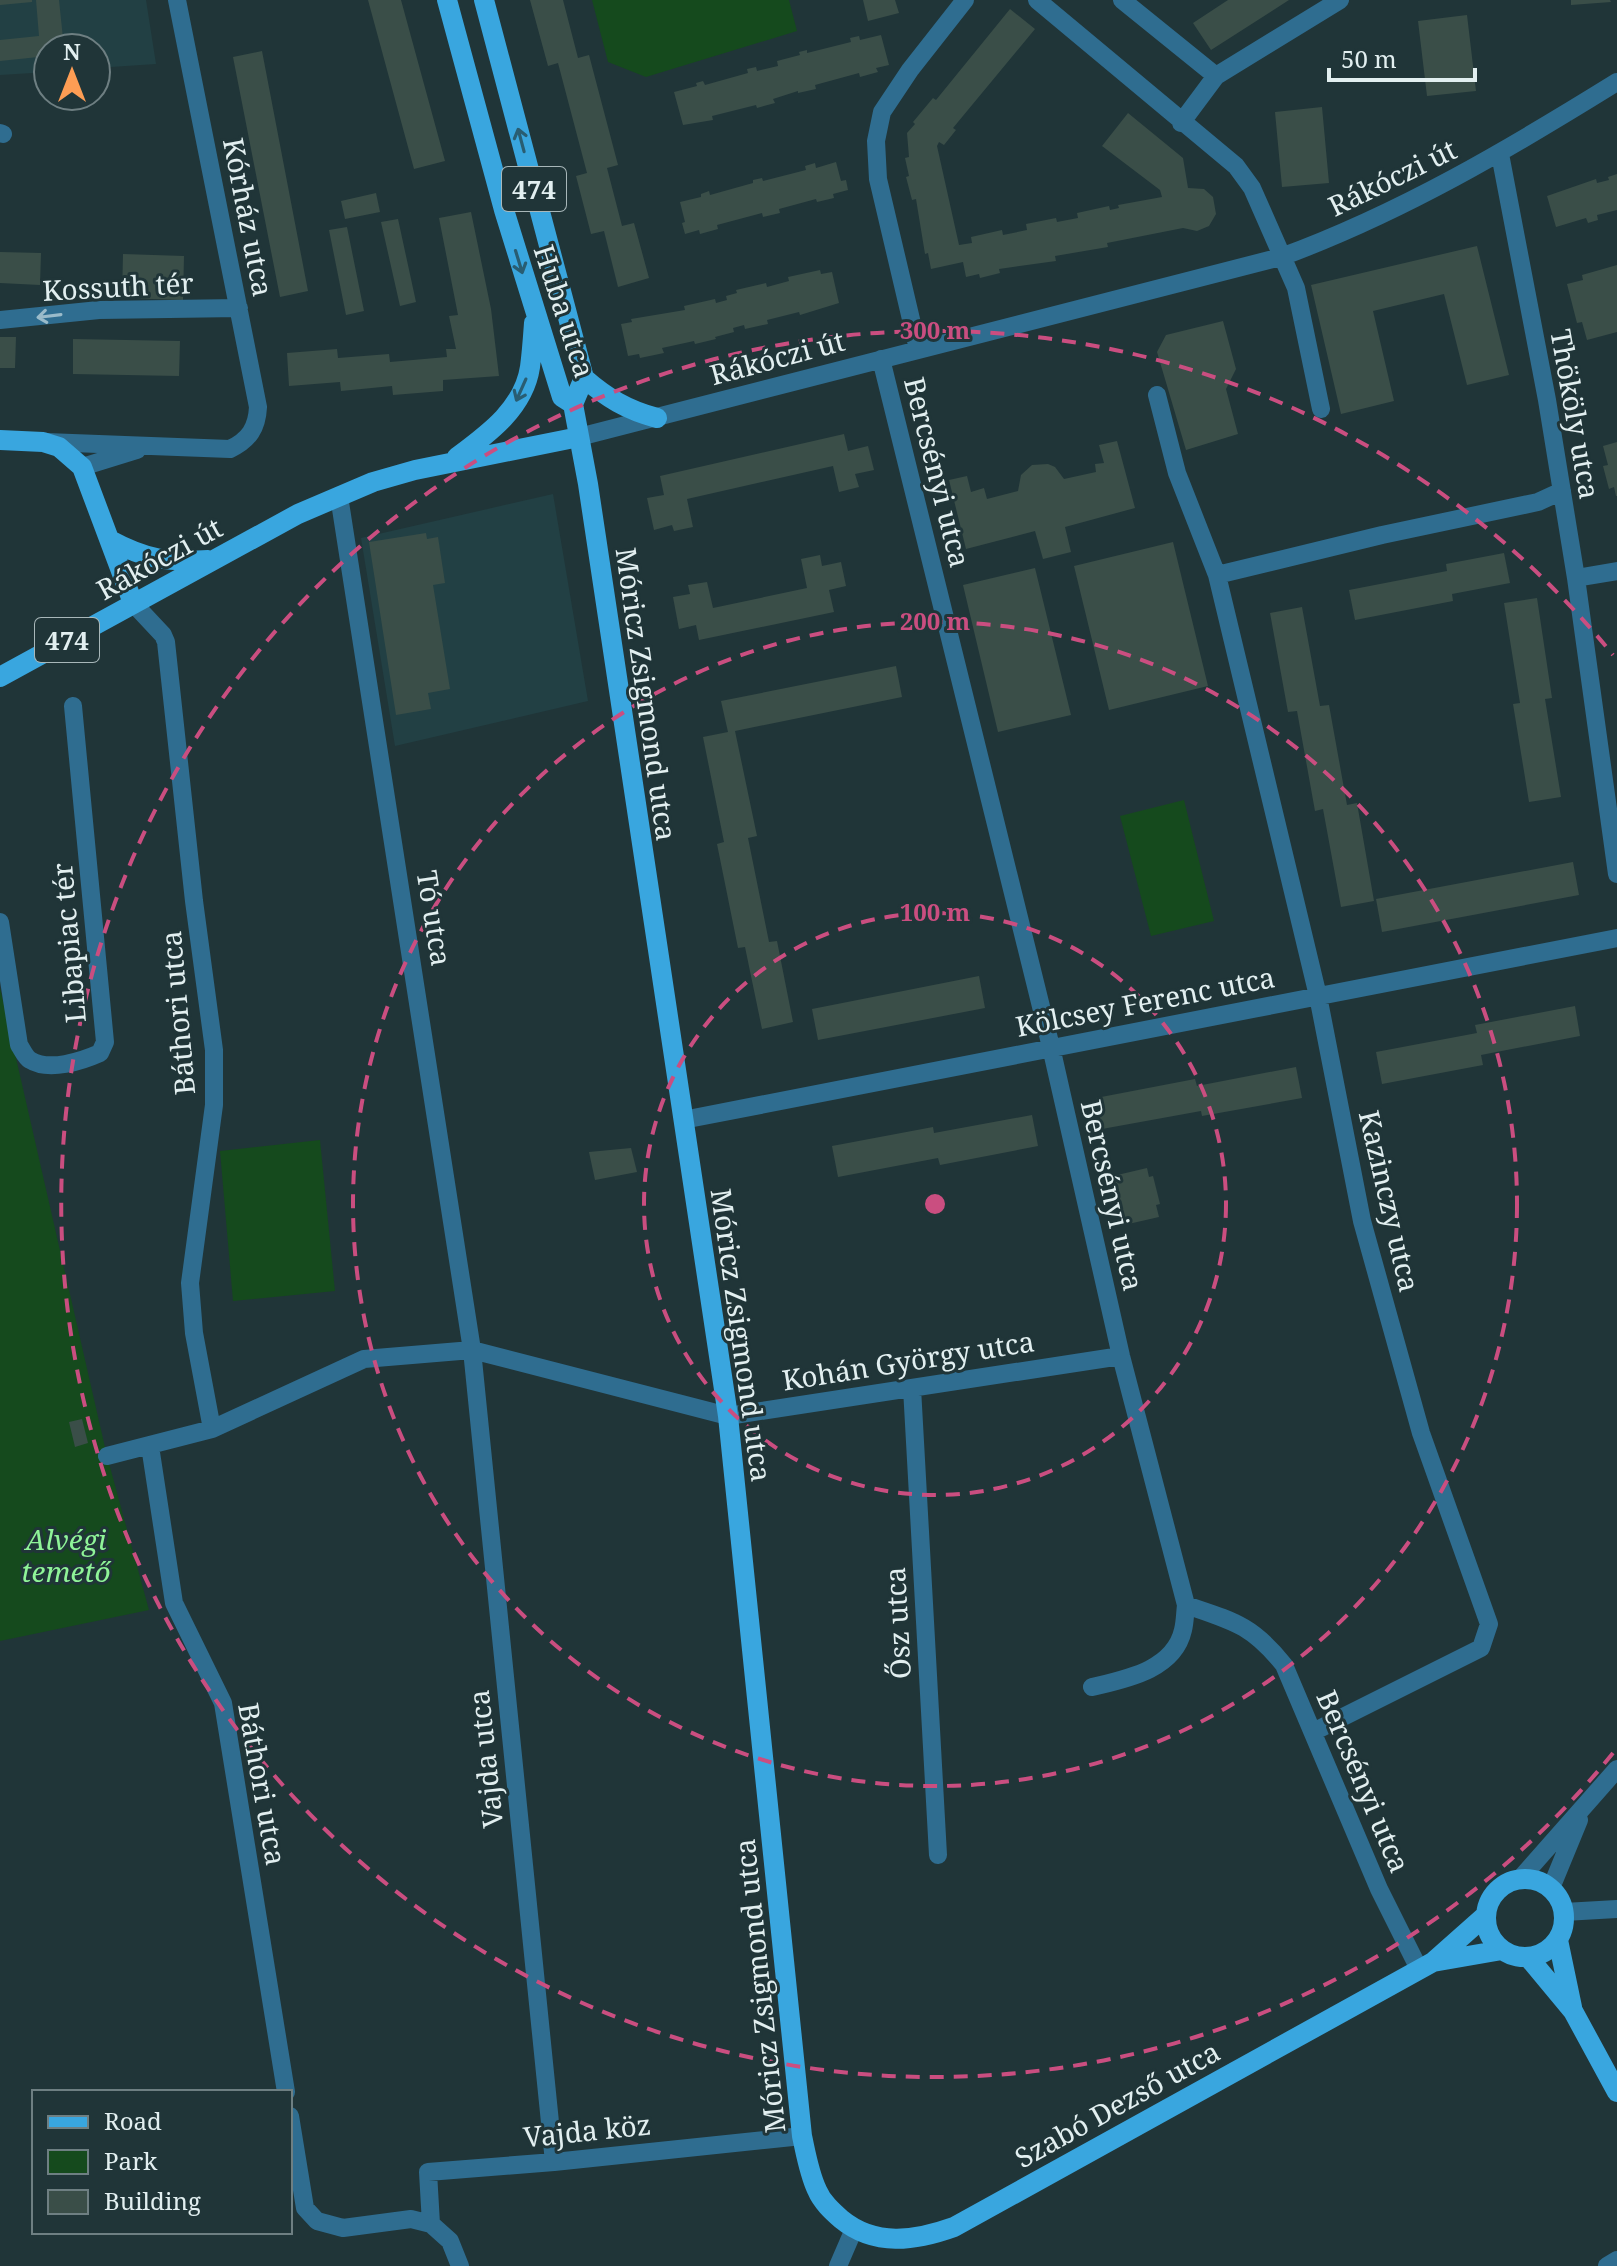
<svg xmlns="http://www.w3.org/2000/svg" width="1617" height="2266" font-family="'Noto Serif',serif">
<rect width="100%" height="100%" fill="#203538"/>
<path fill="#224044" d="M0,0H146L156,64L96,68V48H48V72L0,75Z
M553,494L588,701L395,746L361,538Z"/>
<path fill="#154a1d" d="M592,0H789L797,31L646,77L608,62Z
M1184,800L1214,921L1151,936L1120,816Z
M0,988L107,1456L149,1610L0,1641Z
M320,1140L335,1291L233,1301L220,1151Z"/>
<path fill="#3a4e48" d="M0,0H32V2L0,5Z
M36,0H59L64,48H48V56L0,61V40L39,36Z
M368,0H401L445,161L414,169Z
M530,0H563L578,58L589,55L618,165L607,168L622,226L634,223L649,278L618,287L604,231L591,234L576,176L587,173L558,63L548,66Z
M863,0H895L899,13L868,21Z
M1228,0H1289L1211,50L1193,23Z
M1571,0H1610L1611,2L1571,5Z
M1010,9L1035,29L953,128L956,130L944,145L939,142L937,146L959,245L972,243L971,237L1002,230L1003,235L1027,230L1026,224L1056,218L1057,222L1078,218L1077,213L1109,206L1110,210L1119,208L1118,205L1162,197L1160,190L1102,146L1128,113L1183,158L1188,188L1204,189L1213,197L1216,214L1209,226L1197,231L1183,228L1107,243L1108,247L1055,256L1056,261L999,269L1000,273L980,278L979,274L966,277L963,262L931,269L928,253L925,254L916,199L912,200L906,177L909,176L905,158L909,157L907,133L915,124L913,122L933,98L936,100Z
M1467,15L1476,91L1427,96L1418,21Z
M881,35L889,65L876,68L878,72L860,77L859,73L815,85L816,89L798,93V91L773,99L775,103L757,108L756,105L712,116L713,120L683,125L674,92L697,86L696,83L703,81L705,85L748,73L747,69L756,67L757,71L778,66L777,61L800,55L799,52L807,50V53L851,42L850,38L859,36L860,40Z
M262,51L308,291L280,297L233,57Z
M1322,107L1329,183L1282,187L1275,112Z
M836,162L841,181L846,180L848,190L833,194L834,198L817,202L816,199L779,209L780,213L763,217L762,213L717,225L718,229L700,234L699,230L685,234L682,223L685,222L680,202L701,197V194L709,191L710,195L753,183V180L762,178L763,181L806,170L805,166L815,163L816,168Z
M1617,174V210L1597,215L1598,220L1588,223L1586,218L1556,227L1547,196L1596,179L1597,183L1609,180L1608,177Z
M376,193L380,212L345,219L341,201Z
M471,212L491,309L499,376L443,380V391L393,395L392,386L341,391L340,382L289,386L287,353L337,349L338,358L389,354L390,362L447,357L446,349H456L449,316L458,315L439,218Z
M398,219L416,302L400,306L381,222Z
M347,227L364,311L346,315L329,230Z
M1477,246L1509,375L1467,385L1444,294L1373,311L1394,401L1341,414L1311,285Z
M0,252L41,253L40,285L0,283Z
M123,254L184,256L183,300L122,298Z
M1617,265V332L1587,340L1582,322L1577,323L1567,284L1583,280L1582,275Z
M820,270L821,274L832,272L839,303L800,315L799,312L767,320L768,324L745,329L744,325L733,328L734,332L715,337L716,339L695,344L694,341L662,348L664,353L640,358L639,354L628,356L621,324L632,322L631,319L685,310L684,306L715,299L716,303L727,300L726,296L737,293L736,290L766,283L767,287L789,281L788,277Z
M1223,321L1236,369L1226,389L1238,434L1186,450L1157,352L1166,335Z
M0,337H16L15,368H0Z
M73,339L180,341L179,376L73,374Z
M844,434L848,451L868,446L874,470L855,474L859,487L839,492L833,466L687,499L693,527L674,531L672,525L654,530L647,498L664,495L660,476Z
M1117,441L1135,508L1065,527L1071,552L1043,559L1035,531L966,549L949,480L967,476L971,492L984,488L987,499L1018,491L1021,475L1032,465L1048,464L1055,467L1064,479L1096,472L1095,464L1104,463L1099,445Z
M1617,442V496H1616L1614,487L1609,489L1603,466L1608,465L1603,446Z
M426,533L427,539L438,537L445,583L433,585L450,689L428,693L431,709L396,715L369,542Z
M1173,542L1208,686L1109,710L1074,566Z
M1504,553L1510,583L1452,594L1453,601L1355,620L1349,590L1447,571L1446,564Z
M820,555L822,566L841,562L846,586L829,590L834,612L699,640L696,625L679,629L673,597L690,594L688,585L707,582L713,608L807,588L801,559Z
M1035,568L1071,715L998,732L963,585Z
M1537,598L1552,698L1545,699L1561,797L1529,802L1513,704L1520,703L1504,603Z
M1302,607L1320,706L1329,705L1347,805L1357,803L1374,901L1341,907L1323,809L1315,811L1297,711L1288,712L1270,613Z
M896,666L902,697L735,731L757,836L748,838L769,942L777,941L793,1022L762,1029L745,947L738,948L717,844L724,842L703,737L728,732L721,701Z
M1573,862L1579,895L1382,932L1376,899Z
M979,976L985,1008L818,1040L812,1009Z
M1575,1006L1580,1036L1481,1055L1483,1065L1382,1084L1376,1052L1477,1033L1475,1025Z
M1296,1067L1302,1098L1202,1116L1201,1111L1102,1129L1096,1098L1195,1079L1197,1086Z
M1032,1115L1038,1146L940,1165L938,1158L838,1177L832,1146L933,1127L934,1133Z
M631,1148L637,1172L595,1180L589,1152Z
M1147,1168L1149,1177L1153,1176L1160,1204L1156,1205L1159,1217L1124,1225L1113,1176Z
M82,1419L88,1443L75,1447L69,1422Z"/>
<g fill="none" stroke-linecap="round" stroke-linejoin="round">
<path stroke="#2f6d90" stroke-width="18" d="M1037,0L1236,166L1252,188L1296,288L1321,409
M1122,0L1216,76
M1181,123L1216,76L1340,0
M0,133L3,134
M1500,154L1547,400L1576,578L1617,874
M0,320L99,310L239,308
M918,349L878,179L876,141L882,112L910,70L965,0
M881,359L1051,1047L1121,1356L1186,1605C1233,1621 1252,1625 1284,1665L1379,1889L1419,1969
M1157,395L1177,473L1217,575L1318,996L1362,1221L1421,1433L1489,1624L1481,1648L1313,1732
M579,437L1281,257C1401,213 1509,149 1617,82
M46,442L230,449C249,440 257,428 258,407L177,0
M82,467L137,450
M339,496L472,1350L554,2162
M1217,575L1382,535L1538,502L1562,491
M1576,578L1617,571
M133,603L163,635L166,642L194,901L214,1050V1105L190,1283L194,1333L212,1429
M0,922L19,1045C22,1049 25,1057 30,1060C49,1072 82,1061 100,1053L105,1042L73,706
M683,1120L1617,938
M912,1388L938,1855
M150,1446L174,1603L223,1703L286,2092
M107,1456L212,1429L364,1359L472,1350L728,1416L1121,1356
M1092,1687C1126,1679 1174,1670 1183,1630C1185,1622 1185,1613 1186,1605
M1520,1879L1617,1769
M1551,1888L1579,1820
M1564,1912L1617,1909
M290,2116L305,2208L317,2221L343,2228L411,2219L431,2224L450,2241L460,2266
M431,2224L428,2172L554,2162L802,2136
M838,2266L854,2229
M1607,2266L1617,2260"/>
<path stroke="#39a6df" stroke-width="20" d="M447,0L504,210L562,397L573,404
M484,0L584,378L573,404L588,484L728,1416L802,2136C806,2154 809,2173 817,2190C822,2202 832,2211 841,2219C875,2247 915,2241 954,2227L1433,1962L1486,1915
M584,378C607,398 627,410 657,418
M0,440L43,442L59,447L82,467L133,603
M457,457C488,434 524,408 530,367C532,352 533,337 534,323
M110,540C147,560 167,562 208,560
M0,677L298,514L373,482L415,470L579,437
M1486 1918a39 39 0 1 1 78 0a39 39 0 1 1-78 0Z
M1558,1940L1572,2007
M1528,1957L1573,2011L1617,2092
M1433,1962L1502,1950"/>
</g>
<defs><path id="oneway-shaft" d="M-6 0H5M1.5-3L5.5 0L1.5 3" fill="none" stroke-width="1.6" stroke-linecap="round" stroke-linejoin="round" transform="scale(2)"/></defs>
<g stroke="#295d72">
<use href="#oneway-shaft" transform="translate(521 140) rotate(-105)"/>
<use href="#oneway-shaft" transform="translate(519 262) rotate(73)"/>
<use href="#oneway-shaft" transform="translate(521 390) rotate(114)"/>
</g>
<use stroke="#9abbca" href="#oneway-shaft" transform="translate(49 316) rotate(173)"/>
<g fill="none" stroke="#ca4e80" stroke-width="4" stroke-dasharray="14 10">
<circle cx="935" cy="1204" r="291"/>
<circle cx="935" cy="1204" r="582"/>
<path d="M1613 1753A873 873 0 1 1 1613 655"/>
</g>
<g text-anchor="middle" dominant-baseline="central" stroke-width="6" stroke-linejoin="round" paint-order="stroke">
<g fill="#203538" stroke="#a8b7b9" stroke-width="2">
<rect x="502" y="167" width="64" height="44" rx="6"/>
<rect x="35" y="618" width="64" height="44" rx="6"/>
</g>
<g font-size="26" font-weight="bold" fill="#e2eff0">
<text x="534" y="189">474</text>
<text x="67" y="640">474</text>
</g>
<g font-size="28" fill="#e2eff0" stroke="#203538">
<text transform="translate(1392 177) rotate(-26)">Rákóczi út</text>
<text transform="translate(249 217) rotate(79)">Kórház utca</text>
<text transform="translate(118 286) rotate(-3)">Kossuth tér</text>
<text transform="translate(565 311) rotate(72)">Huba utca</text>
<text transform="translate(777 357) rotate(-15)">Rákóczi út</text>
<text transform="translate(1576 414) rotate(80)">Thököly utca</text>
<text transform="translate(938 472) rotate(76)">Bercsényi utca</text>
<text transform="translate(159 558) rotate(-29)">Rákóczi út</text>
<text transform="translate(647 694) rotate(82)">Móricz Zsigmond utca</text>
<text transform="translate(435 918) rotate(81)">Tó utca</text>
<text transform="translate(68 943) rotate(-95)">Libapiac tér</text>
<text transform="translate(1145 1001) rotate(-11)">Kölcsey Ferenc utca</text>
<text transform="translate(177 1013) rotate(-95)">Báthori utca</text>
<text transform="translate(1113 1195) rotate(77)">Bercsényi utca</text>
<text transform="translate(1390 1201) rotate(77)">Kazinczy utca</text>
<text transform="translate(742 1335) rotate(82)">Móricz Zsigmond utca</text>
<text transform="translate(908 1360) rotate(-9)">Kohán György utca</text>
<text transform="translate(897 1623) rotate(-93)">Ősz utca</text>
<text transform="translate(485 1759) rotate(-96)">Vajda utca</text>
<text transform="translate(1364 1781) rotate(67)">Bercsényi utca</text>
<text transform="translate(263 1784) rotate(80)">Báthori utca</text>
<text transform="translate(759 1986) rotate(-96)">Móricz Zsigmond utca</text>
<text transform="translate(1117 2104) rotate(-29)">Szabó Dezső utca</text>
<text transform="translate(587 2130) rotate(-6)">Vajda köz</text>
</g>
<g font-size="28" font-style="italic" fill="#8ff498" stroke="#203538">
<text x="66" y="1539">Alvégi<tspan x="66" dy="32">temető</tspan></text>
</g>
</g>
<circle cx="935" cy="1204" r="12" fill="#ca4e80" stroke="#203538" stroke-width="4"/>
<g font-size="24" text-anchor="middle" font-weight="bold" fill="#ca4e80" stroke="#203538" stroke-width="6" stroke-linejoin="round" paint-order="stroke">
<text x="935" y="339">300 m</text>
<text x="935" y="630">200 m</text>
<text x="935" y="921">100 m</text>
</g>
<rect x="32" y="2090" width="260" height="144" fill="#203538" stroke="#6e7f82" stroke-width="2"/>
<rect x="48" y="2116" width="40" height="12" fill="#39a6df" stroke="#6e7f82" stroke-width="2"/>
<text x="104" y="2130" font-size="24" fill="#e2eff0">Road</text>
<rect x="48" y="2150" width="40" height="24" fill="#154a1d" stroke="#6e7f82" stroke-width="2"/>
<text x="104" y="2170" font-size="24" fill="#e2eff0">Park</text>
<rect x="48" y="2190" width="40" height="24" fill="#3a4e48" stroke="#6e7f82" stroke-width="2"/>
<text x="104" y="2210" font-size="24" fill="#e2eff0">Building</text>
<g transform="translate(72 72)"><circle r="38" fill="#203538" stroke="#6e7f82" stroke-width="2"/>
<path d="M0-6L14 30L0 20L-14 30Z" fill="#fd9d54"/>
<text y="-12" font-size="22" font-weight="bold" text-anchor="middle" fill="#e2eff0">N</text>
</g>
<path d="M1329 68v12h146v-12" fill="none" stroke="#e2eff0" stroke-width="4"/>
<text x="1341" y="68" font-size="24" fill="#e2eff0" stroke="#203538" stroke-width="6" paint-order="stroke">50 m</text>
</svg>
